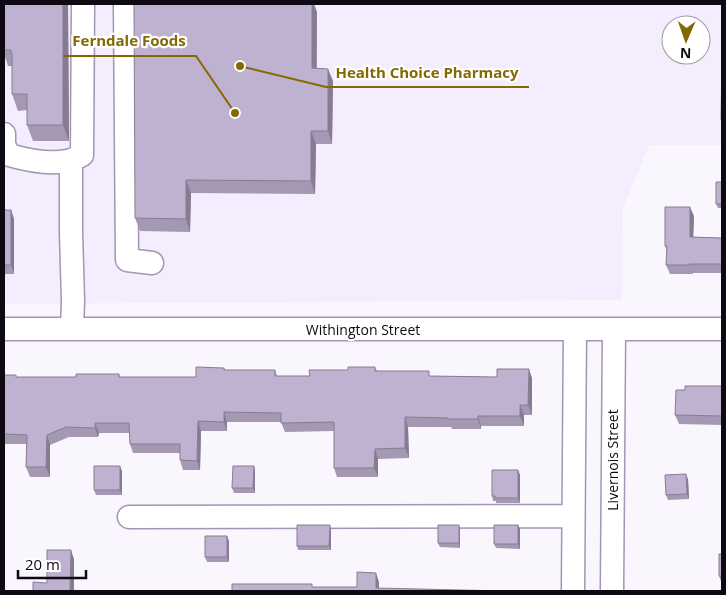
<svg xmlns="http://www.w3.org/2000/svg" width="726" height="595" font-family="'Open Sans',sans-serif">
<rect width="100%" height="100%" fill="#f9f6fd"/>
<path fill="#f4edfd" fill-rule="evenodd" d="M4,4H722V145H649L623,209L622,300L4,304ZM671,25H701V55H671Z"/>
<g fill="none" stroke-linecap="round" stroke-linejoin="round">
<defs>
<path id="minor" d="M125,4L127,260L152,263
M4,134V145L9,155C30,161 62,168 82,155L83,4
M71,160V232L73,301L72,329
M4,329H722
M129,517L573,516
M573,591L575,329
M612,591L614,329"/>
</defs>
<use href="#minor" stroke="#a395b4" stroke-width="25"/>
<use href="#minor" stroke="#fff" stroke-width="22"/>
</g>
<path fill="#a498b3" d="M4,4H68L69,141H33L27,125V110L18,111L12,94V66H8L4,54Z
M317,12V68L333,81L332,144H316L315,194L191,193L190,232L140,231L135,218Z
M722,182V208H718L716,204Z
M4,210H11L14,219V274H4Z
M694,216L693,237L722,238V273H693V274H670L666,265L667,251L665,246Z
M375,367L377,371L431,376L532,378V415H524V426H481V429H452L451,427H408L409,458L378,459V477H337L334,468V431L285,432L281,422H227V431H201L200,470H183L180,460V453H133L130,444V433H99L98,437H69L50,445V477H30L26,467V444H4V375L17,377H76L119,374L120,377H196L224,368L225,370H275L277,376H310L348,370Z
M722,386V425L679,424L675,415L685,390Z
M254,466L255,471V493H234L232,488Z
M518,470L520,475V503H496V501H493L492,496Z
M122,471V495H96L94,490Z
M688,479L689,499L668,500L666,495Z
M518,525L520,529V549L496,548L494,544Z
M460,529V548L440,547L438,543Z
M331,530V550H298L297,546Z
M229,541V562H207L205,557Z
M722,554V581H721L719,576Z"/>
<path fill="#867c92" d="M63,4H68L69,141L63,125Z
M312,4H314L317,12L316,81L312,68Z
M328,69L333,81L332,144L328,131Z
M311,131L316,144L315,194L311,181Z
M186,180L191,193L190,232L186,219Z
M690,207L694,216L693,246L690,237Z
M11,210L14,219V274L11,265Z
M529,369L532,378V415L528,405Z
M520,405L524,415V426L520,416Z
M224,412L227,422V431L224,422Z
M478,416L481,426V429L478,419Z
M405,417L408,427L409,458L405,448Z
M198,421L201,431L200,470L197,461Z
M95,423L99,433L98,437L95,428Z
M47,435L50,445V477L46,467Z
M375,449L378,459V477L374,468Z
M120,466L122,471V495L120,490Z
M254,466L255,471V493L253,488Z
M518,470L520,475V503L518,498Z
M686,474L688,479L689,499L687,494Z
M330,525L331,530V550L329,546Z
M459,525L460,529V548L459,543Z
M518,525L520,529V549L518,544Z
M227,536L229,541V562L227,557Z
M71,550L74,559V591H70Z
M376,573L379,582V591L376,588Z"/>
<path fill="#bfb1d0" stroke="#867c92" d="M4,4H63V125H27V94H12V53H11V50H4Z
M134,4H312V68L328,69V131H311V181L186,180V219L135,218Z
M722,60V120H721Z
M716,182H722V204H716Z
M665,207H690V237L722,238V264H689V265H666L667,246H665Z
M4,210H11V265H4Z
M196,367L224,368V370H275V376H310L309,370H348V367H375V371H429V376L497,377V369H529L528,405H520V416H478V419H448V418L405,417V448L375,449L374,468H334V422L281,423V413L224,412V422L198,421L197,461L180,460V444H130L129,423H95V428L66,427L47,435L46,467H26L27,435L4,434V375H16V377H76V374H119V377H196Z
M685,386H722V416L675,415L676,390H685Z
M94,466H120V490H94Z
M233,466H254L253,488H232Z
M492,470H518V498H495V496H492Z
M686,474L687,494L666,495L665,475Z
M297,525H330L329,546H297Z
M438,525H459V543H438Z
M494,525H518V544H494Z
M205,536H227V557H205Z
M47,550H71L70,591H33V582L47,583Z
M719,554H722V576H719Z
M357,572L376,573V588L504,591H232V584H312V587H357Z"/>
<g text-anchor="middle" dominant-baseline="central" stroke-width="4.5" stroke-linejoin="round" paint-order="stroke">
<g font-size="14" fill="#0e0913" stroke="#fff">
<text x="363" y="329">Withington Street</text>
<text transform="translate(612 460) rotate(-90)">Livernois Street</text>
</g>
</g>
<path fill="none" stroke="#846902" stroke-width="2" d="M235 113L196 56H63M240 66L326 87H529"/>
<g fill="#846902" stroke="#fff" stroke-width="2">
<circle cx="235" cy="113" r="5"/>
<circle cx="240" cy="66" r="5"/>
</g>
<g font-size="15" text-anchor="middle" font-weight="bold" fill="#846902" stroke="#fff" stroke-width="4.5" stroke-linejoin="round" paint-order="stroke">
<text x="129" y="46">Ferndale Foods</text>
<text x="427" y="78">Health Choice Pharmacy</text>
</g>
<rect width="726" height="595" fill="none" stroke="#0e0913" stroke-width="10"/>
<g transform="translate(686 40) rotate(182)"><circle r="24" fill="#ffffff" stroke="#9f9da1"/>
<path d="M0-4L9 19L0 12L-9 19Z" fill="#846902"/>
<text y="-8" font-size="14" font-weight="bold" text-anchor="middle" fill="#0e0913">N</text>
</g>
<path d="M18 570v8h68v-8" fill="none" stroke="#0e0913" stroke-width="2.5"/>
<text x="25" y="570" font-size="15" fill="#0e0913" stroke="#ffffff" stroke-width="4" paint-order="stroke">20 m</text>
</svg>
